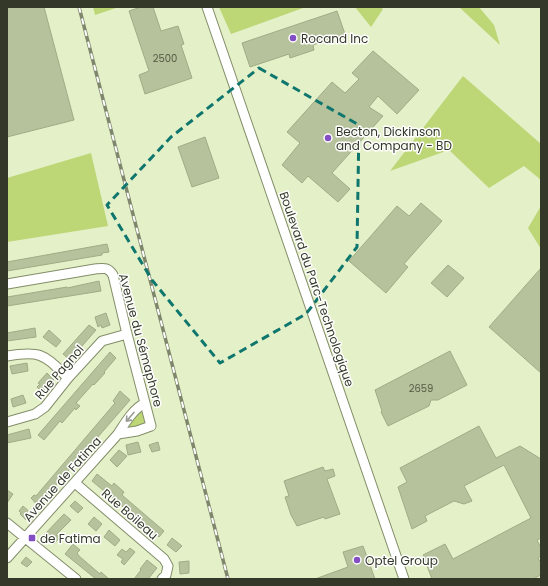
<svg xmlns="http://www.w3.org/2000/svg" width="548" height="586" font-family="Poppins,sans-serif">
<rect width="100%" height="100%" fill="#e4f0c8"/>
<path fill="#bdd676" d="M93,7H119L95,15Z
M219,7H329L328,8H303L231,34Z
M355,7H380L383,9L371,27Z
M459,7H479L494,25L500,45Z
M463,76L541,144V180L524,166L489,188L449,150L390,171Z
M91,153L108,226L7,242V178Z
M541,206V249L528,228Z
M140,411H142L145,424L127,429L126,427Z"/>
<path fill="#b6c29b" stroke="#a1ac86" d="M7,7H44L74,120L7,137Z
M141,7H153L161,31L178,26L184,44L181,45L192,78L145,94L139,75L149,71L129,11Z
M337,11L345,34L313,45L314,50L290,58L289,54L250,67L242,43Z
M373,51L419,90L397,114L378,96L369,107L383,116L332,173L350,189L338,202L308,176L302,183L282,165L300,143L287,132L332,82L345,93L359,79L352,73Z
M205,137L219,178L192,187L178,147Z
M421,203L442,221L404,264L408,267L386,293L349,261L397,206L409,216Z
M107,244L109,252L102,253V255L7,271V262Z
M448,265L464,278L447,297L431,283Z
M541,268V373L489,327Z
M99,281L101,291L7,306V297L67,287V288Z
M106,313L110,325L102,328L101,325L98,327L95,317Z
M89,325L96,330L70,360L63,354Z
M35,328L36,337L7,341V333Z
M49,330L61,341L56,347L43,337Z
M450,351L467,385L438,400H431L429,406L388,426L381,412L382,411L375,390Z
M110,352L116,358L104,372L105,373L94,385L93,384L76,403L80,406L76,410L75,408L62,423L60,421L44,440L38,435Z
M27,363L28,371L12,374L10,366Z
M47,373L54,380L42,392L37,387L40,384L38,383Z
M120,391L130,400L38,506L31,498L34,495L36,496L115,403L113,401Z
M23,395L26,403L13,407L11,399Z
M479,426L496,458L520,446L541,459V538L537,540L541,548V556L538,558L541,563V575L533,579H432L423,555L445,544L453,559L531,518L504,465L464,486L472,501L464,504L454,501L425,516L427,521L412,529L398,487L407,482L400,468Z
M29,429L31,438L7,443V435Z
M138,442L141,452L128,455L126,445Z
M158,442L160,450L152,452L149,445Z
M119,450L127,456L117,467L110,460Z
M323,467L325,471L333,469L335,476L327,479L340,514L325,519L324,517L297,526L291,515L285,497L289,496L284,481Z
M97,474L112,486L114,483L124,492L122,495L164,531L159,537L92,481Z
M7,490L13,494L7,503Z
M75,501L83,508L78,513L70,506Z
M23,506L31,513L26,520L20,514L21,513L19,511Z
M64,514L71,520L56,535L60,537L54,544L44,535Z
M94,517L102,524L96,531L88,524Z
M109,530L120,540L115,546L104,537Z
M172,538L182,546L176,552L167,545Z
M73,544L80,550L77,553L79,556L100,574L101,572L109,579H96L65,554Z
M363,546L375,579H315L348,567L343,552Z
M130,548L135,552L124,565L121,562L123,559L117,555L122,549L126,552Z
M26,557L32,562L27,567L21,563Z
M147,560L157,568L148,579H134L141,570L140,569Z
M189,561V573L180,574L179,562Z"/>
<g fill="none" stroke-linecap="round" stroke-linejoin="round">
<defs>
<path id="minor" d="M207,7L404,579
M7,284L95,269C104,268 108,267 113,275L127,334L151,426L137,431L118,434
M7,356C42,350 44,355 68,378
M7,422L35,414L45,407L68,378L102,341L127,334
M75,483L164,559L168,566L166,575L162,579
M7,523L76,579
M7,558L118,434C125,423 133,409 145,403"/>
</defs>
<use href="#minor" stroke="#838e69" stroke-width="11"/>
<use href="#minor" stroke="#fff" stroke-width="9"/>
<defs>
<path id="rail" d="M79,7L228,579"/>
</defs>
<use href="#rail" stroke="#7e866c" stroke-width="3.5"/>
<use href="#rail" stroke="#fff" stroke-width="2" stroke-dasharray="6" stroke-linecap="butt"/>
</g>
<defs><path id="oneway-shaft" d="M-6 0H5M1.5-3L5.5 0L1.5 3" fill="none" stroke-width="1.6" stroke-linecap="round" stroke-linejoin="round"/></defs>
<use stroke="#999c94" href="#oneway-shaft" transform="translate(130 417) rotate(131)"/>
<path fill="none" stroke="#0f766e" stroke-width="3" stroke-dasharray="8 5" stroke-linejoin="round" d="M259,68L359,125L357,247L306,314L220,363L152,280L107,205L171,137Z"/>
<g fill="#834dc4" stroke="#fff" stroke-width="1.5">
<circle cx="293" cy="38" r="4"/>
<circle cx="328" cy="138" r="4"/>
<rect x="28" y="534" width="8" height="8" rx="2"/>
<circle cx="357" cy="560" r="4"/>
</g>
<g text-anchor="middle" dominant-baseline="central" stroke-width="3" stroke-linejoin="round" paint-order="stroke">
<g font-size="10" fill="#545a45">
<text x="165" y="58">2500</text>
<text x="421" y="388">2659</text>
</g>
<g font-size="12" fill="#333828" stroke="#fff" text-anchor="start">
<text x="301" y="38">Rocand Inc</text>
<text x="336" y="131">Becton, Dickinson<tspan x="336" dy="14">and Company - BD</tspan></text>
<text x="40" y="538">de Fatima</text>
<text x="365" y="560">Optel Group</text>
</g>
<g font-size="12" fill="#333828" stroke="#fff">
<text transform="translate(317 289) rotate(71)">Boulevard du Parc-Technologique</text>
<text transform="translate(141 340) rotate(75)">Avenue du Sémaphore</text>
<text transform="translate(59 372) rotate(-49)">Rue Pagnol</text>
<text transform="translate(62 479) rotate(-48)">Avenue de Fatima</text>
<text transform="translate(130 514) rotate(41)">Rue Boileau</text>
</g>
</g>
<rect width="548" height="586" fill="none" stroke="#333828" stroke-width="16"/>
</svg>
